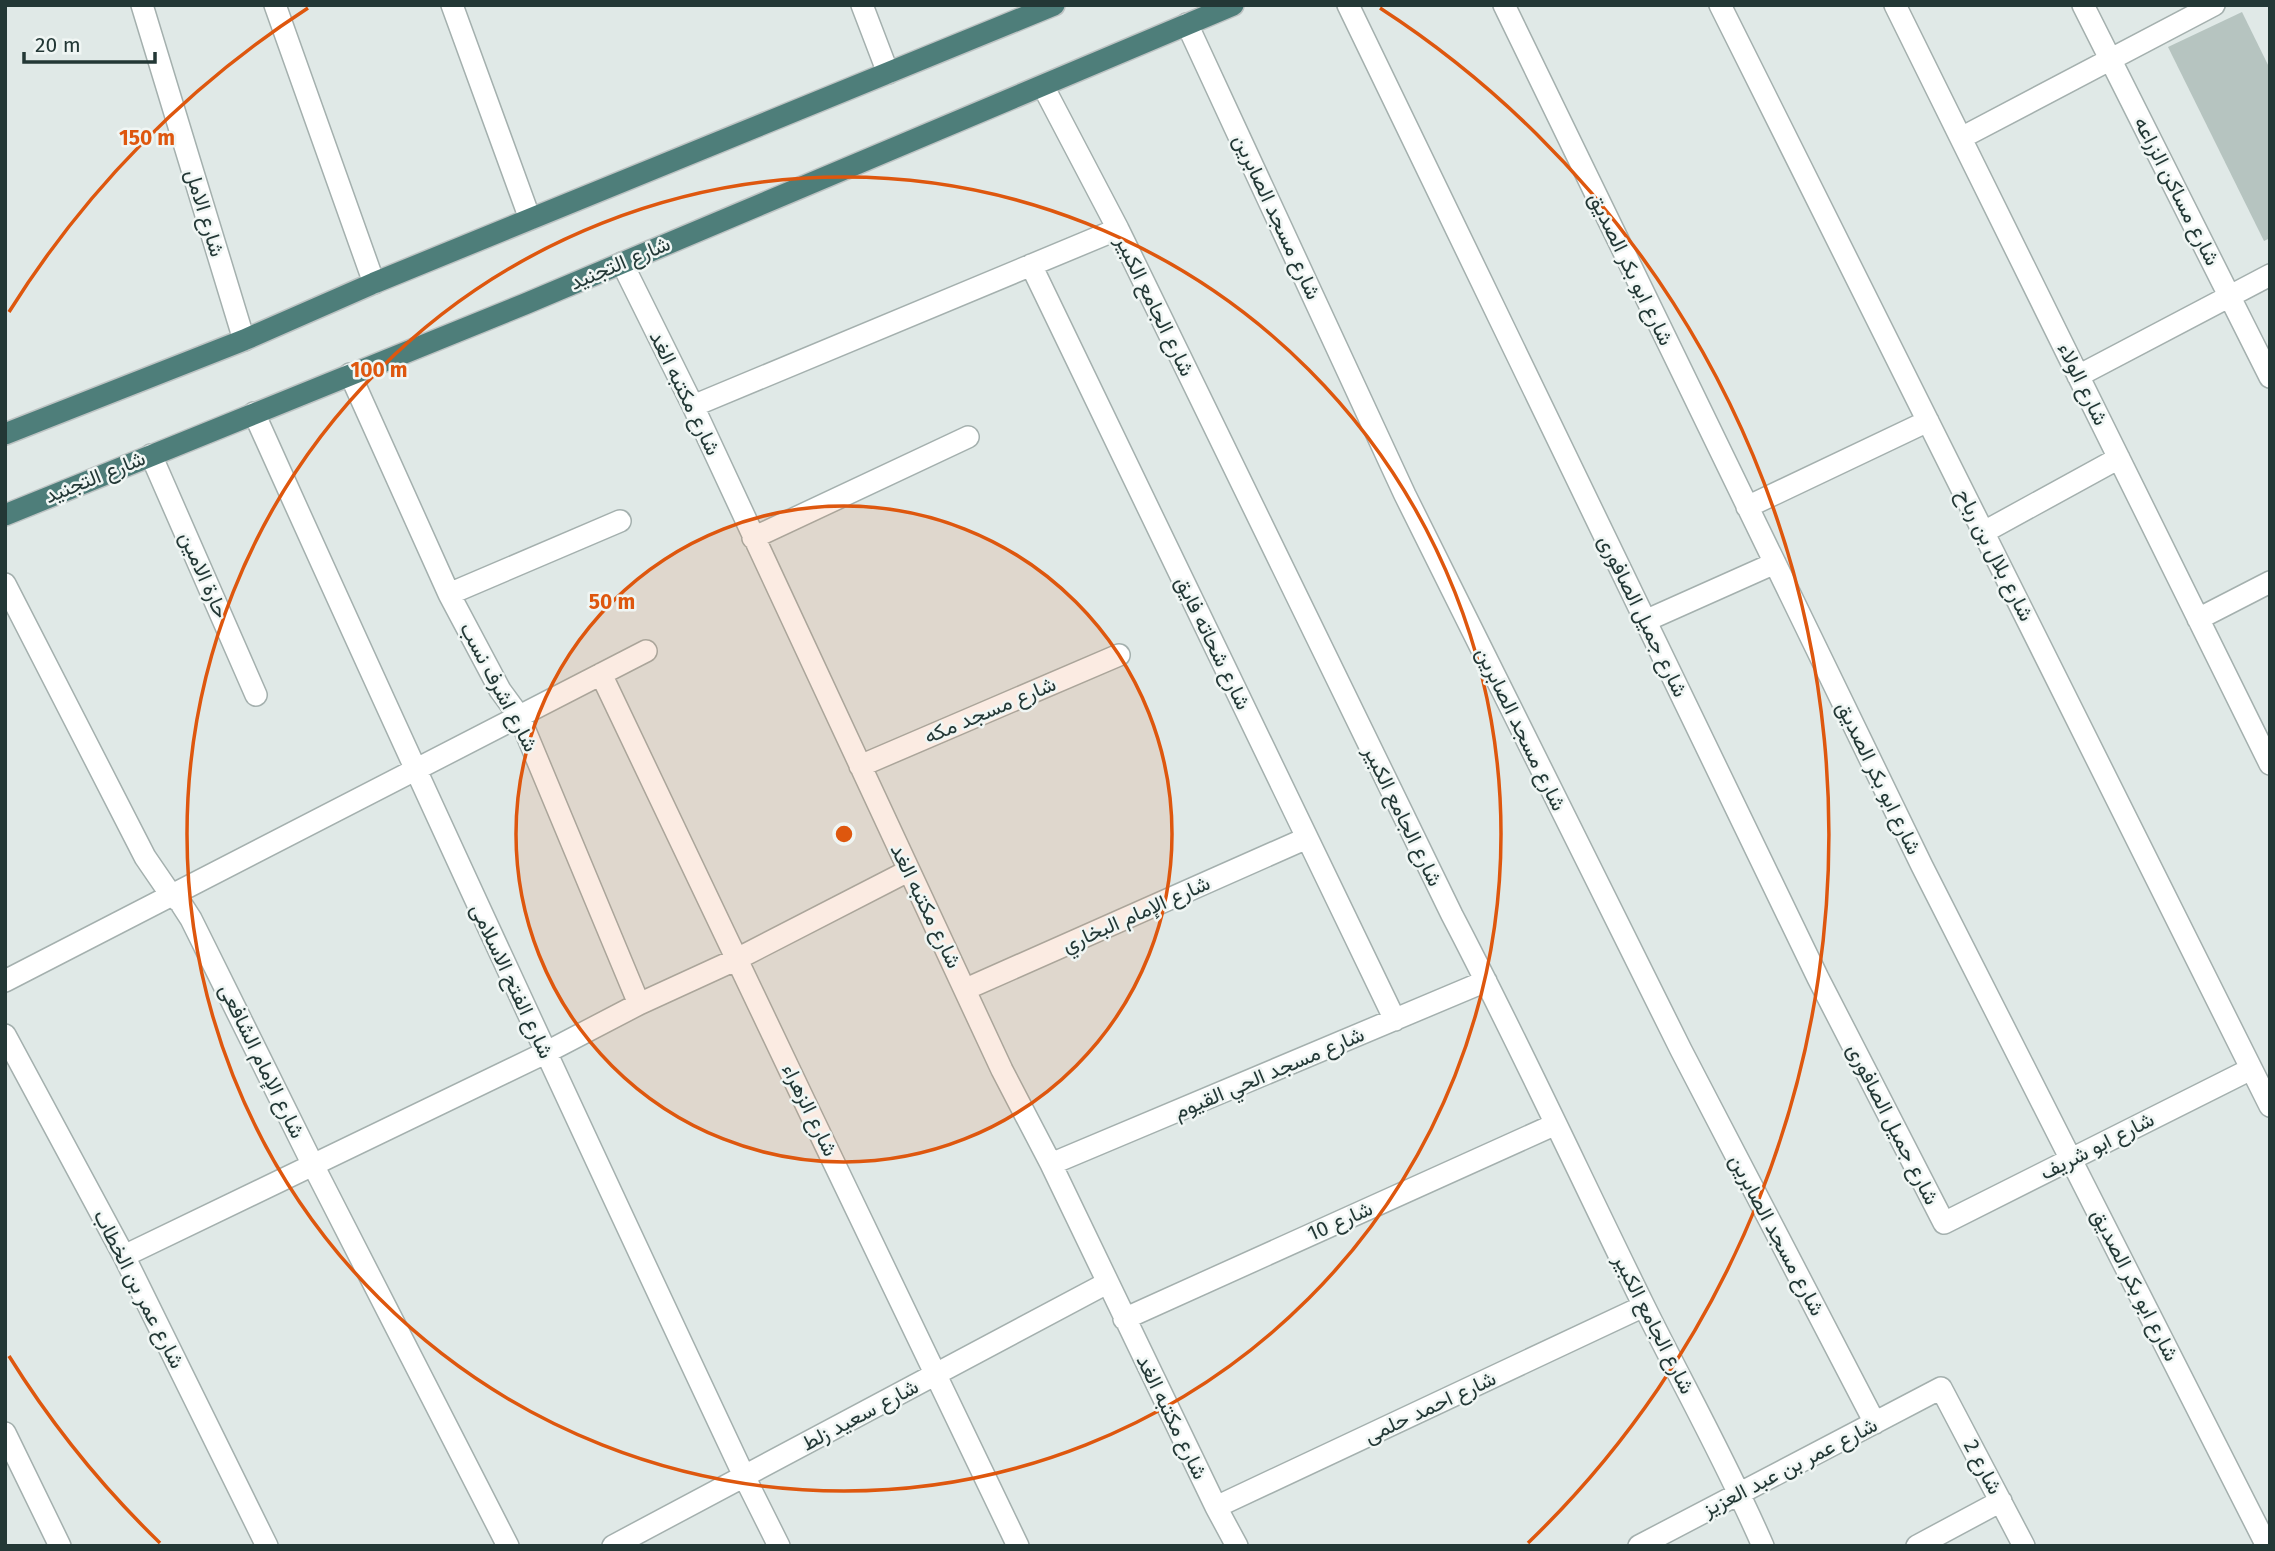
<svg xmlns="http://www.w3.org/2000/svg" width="2275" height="1551" font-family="'Fira Sans',Vazirmatn,sans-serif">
<rect width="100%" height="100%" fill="#e0e9e7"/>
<path fill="#b6c4c0" d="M2242,12L2270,69V238L2264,241L2168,47Z"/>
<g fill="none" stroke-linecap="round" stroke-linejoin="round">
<defs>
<path id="minor" d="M142,5L244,340
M275,5L374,283
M452,5L530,219
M862,5L888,73
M1348,5L1818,978L1944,1223L2251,1069
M1504,5L1922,866L2267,1546
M1720,5L2270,1106
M1895,5L2270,764
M2083,5L2270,377
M1187,24L1405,495L1681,1050L1875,1423
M1043,86L1118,229L1452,915C1519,1043 1579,1174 1643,1304C1683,1385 1727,1463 1763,1546
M1961,138L2214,5
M622,263L693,406L1002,1070L1051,1164L1216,1507L1237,1546
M1031,265L1395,1020
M350,374L449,594L500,690L519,716L639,1004
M2078,376L2270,275
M693,406L1118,229
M254,413C414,769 578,1123 744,1476L779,1546
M151,455L256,695
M1747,507L1928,421
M1984,532L2119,458
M753,538L968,437
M5,584L145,857L171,895L180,902L191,919L313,1165L508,1546
M449,594L620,521
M2198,619L2270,582
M1645,621L1775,563
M601,674C738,966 879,1255 1018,1546
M860,766L1119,655
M5,981L646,651
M966,989L1307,838
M5,1035L124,1256L267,1546
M1051,1164L1486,981
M124,1256L545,1053L639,1004L735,960L908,871
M1124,1319L1556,1124
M5,1433L60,1546
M1216,1507L1644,1306
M613,1546L1107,1283
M1639,1546L1941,1388L2024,1546
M1917,1546L2001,1501"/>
<path id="trunk" d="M5,434L244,340L374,283L1054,5
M5,515L525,304L1233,5"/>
</defs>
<use href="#minor" stroke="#a4b0ae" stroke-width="24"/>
<use href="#trunk" stroke="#bdc3c3" stroke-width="24"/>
<use href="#minor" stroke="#fff" stroke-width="21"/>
<use href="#trunk" stroke="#4e7e7a" stroke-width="21"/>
</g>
<circle cx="844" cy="834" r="328" fill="#de570e" fill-opacity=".12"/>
<g fill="none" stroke="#de570e" stroke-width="3.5">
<circle cx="844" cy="834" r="328"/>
<circle cx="844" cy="834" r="657"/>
<path d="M160 1543A985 985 0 0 1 9 1356M9 312A985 985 0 0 1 308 8M1380 8A985 985 0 0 1 1528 1543"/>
</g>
<g text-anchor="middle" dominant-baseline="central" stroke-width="5" stroke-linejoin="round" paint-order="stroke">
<g font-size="21" fill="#233836" stroke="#f0f6f4">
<text transform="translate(2177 191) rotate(63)">شارع مساكن الزراعه</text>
<text transform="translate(205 213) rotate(73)">شارع الامل</text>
<text transform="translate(1277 217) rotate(65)">شارع مسجد الصابرين</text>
<text transform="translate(620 263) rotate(-23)">شارع التجنيد</text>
<text transform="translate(1631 269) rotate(64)">شارع ابو بكر الصديق</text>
<text transform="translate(1155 306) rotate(64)">شارع الجامع الكبير</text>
<text transform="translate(2083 384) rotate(64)">شارع الولاء</text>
<text transform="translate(685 393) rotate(64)">شارع مكتبه الغد</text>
<text transform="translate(95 477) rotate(-22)">شارع التجنيد</text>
<text transform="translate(1995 555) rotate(63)">شارع بلال بن رباح</text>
<text transform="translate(204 575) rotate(66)">حارة الامين</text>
<text transform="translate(1643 616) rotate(64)">شارع جميل الصافورى</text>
<text transform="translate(1213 643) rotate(64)">شارع شحاته فايق</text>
<text transform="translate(499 687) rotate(62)">شارع اشرف نسب</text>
<text transform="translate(990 710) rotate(-23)">شارع مسجد مكه</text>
<text transform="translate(1521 729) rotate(64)">شارع مسجد الصابرين</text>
<text transform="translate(1879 778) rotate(64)">شارع ابو بكر الصديق</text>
<text transform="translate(1403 816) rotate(64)">شارع الجامع الكبير</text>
<text transform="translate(926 906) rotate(64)">شارع مكتبه الغد</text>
<text transform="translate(1136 914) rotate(-24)">شارع الإمام البخاري</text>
<text transform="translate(512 981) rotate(65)">شارع الفتح الاسلامى</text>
<text transform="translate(262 1061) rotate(64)">شارع الإمام الشافعى</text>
<text transform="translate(1269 1073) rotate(-23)">شارع مسجد الحي القيوم</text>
<text transform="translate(810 1110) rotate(64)">شارع الزهراء</text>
<text transform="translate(1893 1124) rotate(63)">شارع جميل الصافورى</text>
<text transform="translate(2097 1146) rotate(-27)">شارع ابو شريف</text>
<text transform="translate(1340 1221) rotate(-24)">شارع 10</text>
<text transform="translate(1777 1235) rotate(62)">شارع مسجد الصابرين</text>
<text transform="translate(2135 1285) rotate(63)">شارع ابو بكر الصديق</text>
<text transform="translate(139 1289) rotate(63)">شارع عمر بن الخطاب</text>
<text transform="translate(1654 1324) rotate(63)">شارع الجامع الكبير</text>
<text transform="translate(1430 1407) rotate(-25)">شارع احمد حلمى</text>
<text transform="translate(860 1415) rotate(-28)">شارع سعيد زلط</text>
<text transform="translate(1172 1417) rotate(64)">شارع مكتبه الغد</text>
<text transform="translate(1790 1467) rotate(-27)">شارع عمر بن عبد العزيز</text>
<text transform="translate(1983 1467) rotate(62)">شارع 2</text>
</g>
</g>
<circle cx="844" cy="834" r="10" fill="#de570e" stroke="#f0f6f4" stroke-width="3.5"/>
<g font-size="21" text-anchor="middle" font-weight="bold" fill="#de570e" stroke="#f0f6f4" stroke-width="5" stroke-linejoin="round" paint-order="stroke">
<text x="147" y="145">150 m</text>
<text x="379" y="377">100 m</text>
<text x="612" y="609">50 m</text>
</g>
<rect width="2275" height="1551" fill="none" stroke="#233836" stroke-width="14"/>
<path d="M24 52v10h131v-10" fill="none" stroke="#233836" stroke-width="3.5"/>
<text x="35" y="52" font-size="21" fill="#233836" stroke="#f0f6f4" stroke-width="5" paint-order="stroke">20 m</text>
</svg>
